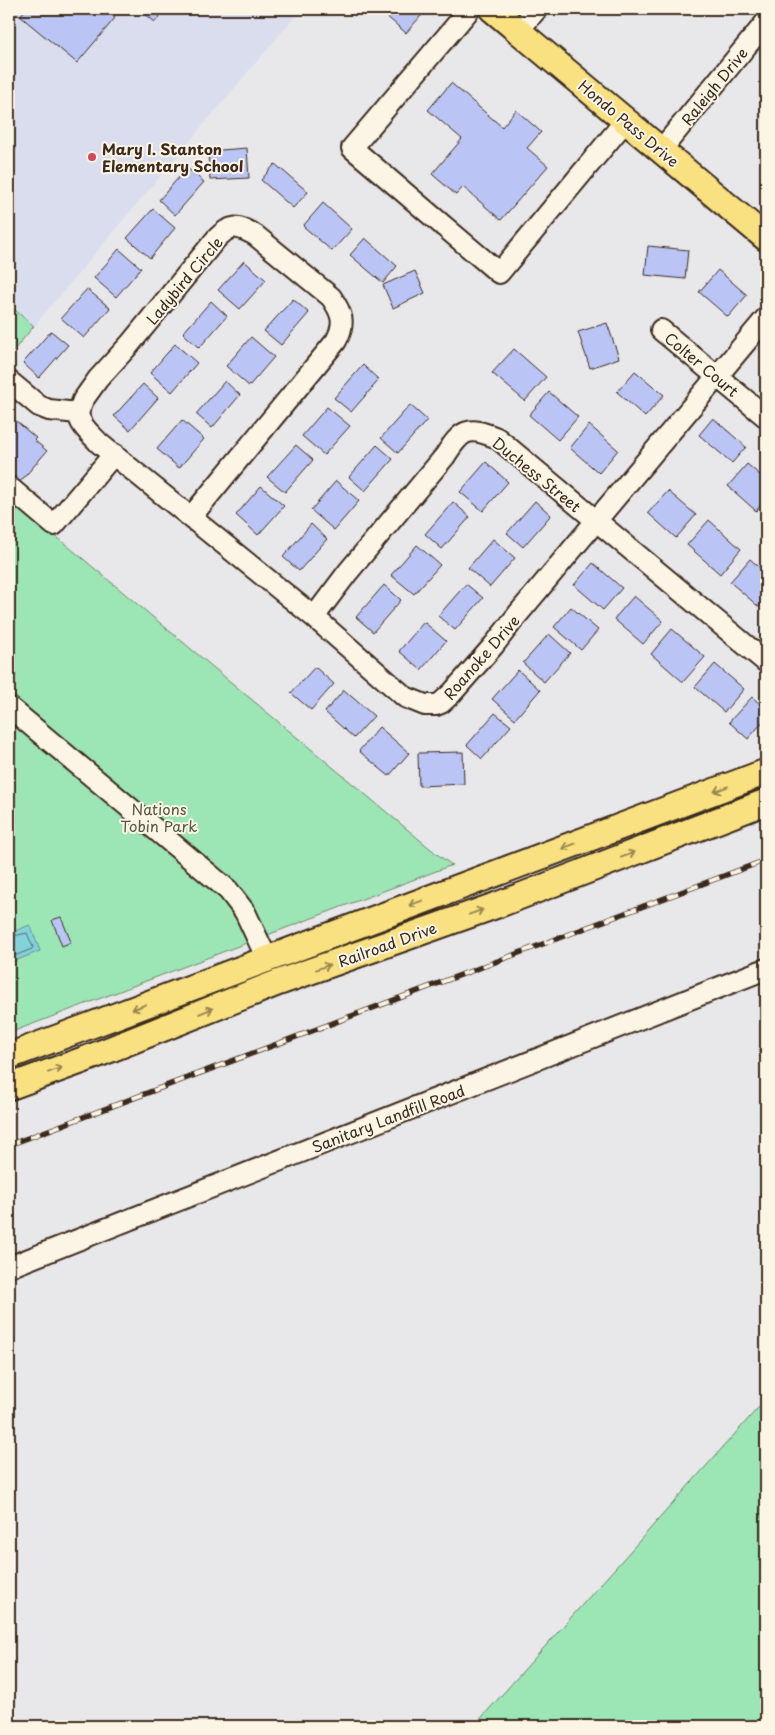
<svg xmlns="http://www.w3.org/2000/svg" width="775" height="1735" font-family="'Playpen Sans',sans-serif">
<rect width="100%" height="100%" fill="#e8e7ea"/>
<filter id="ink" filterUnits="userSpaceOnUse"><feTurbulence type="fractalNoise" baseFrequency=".02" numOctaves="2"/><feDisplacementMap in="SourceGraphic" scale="10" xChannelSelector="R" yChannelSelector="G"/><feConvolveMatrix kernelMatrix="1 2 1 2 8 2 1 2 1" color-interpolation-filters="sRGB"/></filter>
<g filter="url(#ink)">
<path fill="#daddee" d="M9,9H301L34,326L9,305Z"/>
<path fill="#9ce5b5" stroke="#6c886a" d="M9,305L34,326L9,356Z
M9,497L438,855L452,865L9,1033Z
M766,1399V1726H474Z"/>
<path fill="#82d2dd" stroke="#668f91" d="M30,925L40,951L9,963V930L10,933Z"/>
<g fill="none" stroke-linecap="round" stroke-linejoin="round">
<path stroke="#576d6a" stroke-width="1" d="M9,937L27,933L33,947L32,949L9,958"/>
</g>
<path fill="#bac5f6" stroke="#3b2a1e" d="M26,9H103L115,18L77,63L20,16Z
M139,9H165L155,22Z
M378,9H427L406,33Z
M451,83L502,127L516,110L541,132L527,148L548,166L501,220L463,187L456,195L432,174L462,139L428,110Z
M247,148L249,178L210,180L208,151Z
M275,164L308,192L293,208L261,180Z
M187,168L204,182L175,215L159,200Z
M323,203L352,229L332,251L303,226Z
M153,209L175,228L150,258L127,238Z
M365,238L397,266L383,283L350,255Z
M648,246L688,250L685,279L645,275Z
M119,249L141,268L116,297L94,278Z
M244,261L266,280L240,309L218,290Z
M718,270L747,295L728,317L699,292Z
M415,271L425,293L393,308L383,285Z
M87,289L110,308L84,338L61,318Z
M293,299L309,313L281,345L264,331Z
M211,301L227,316L199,348L183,333Z
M607,323L619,358L590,368L578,332Z
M51,331L68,345L39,378L23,363Z
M251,337L274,357L249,386L226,366Z
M175,344L197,363L172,392L150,373Z
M514,349L546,377L525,401L492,373Z
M363,365L379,380L351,412L334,398Z
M635,371L664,395L645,417L617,392Z
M225,381L240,395L212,428L196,414Z
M143,384L158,398L130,430L114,416Z
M549,392L578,417L558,440L529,415Z
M410,405L427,420L398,453L381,438Z
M327,407L350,426L324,455L302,436Z
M9,415L36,438L34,440L47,451L20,482L9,473Z
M713,418L746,447L732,463L699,435Z
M182,420L204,439L179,468L157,449Z
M589,425L618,450L599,473L570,448Z
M296,445L313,460L285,492L267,477Z
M377,445L393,459L365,491L349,477Z
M486,462L508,482L483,511L460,492Z
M747,464L766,480V499L756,511L728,486Z
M336,481L359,501L334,530L311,510Z
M261,486L284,506L258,535L236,515Z
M668,491L696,515L676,538L648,513Z
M535,501L551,515L523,547L507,533Z
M453,502L470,517L442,549L425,534Z
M709,520L741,549L720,574L687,545Z
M311,524L327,539L299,571L283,557Z
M493,539L515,558L490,587L468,568Z
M417,545L440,565L414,594L391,575Z
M750,559L766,573V598L759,607L730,582Z
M593,563L622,588L603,610L574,585Z
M466,584L483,598L455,630L438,616Z
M384,585L401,600L373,632L356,617Z
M634,596L663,621L643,644L614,619Z
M571,607L598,630L581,650L554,627Z
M424,622L446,641L421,670L399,651Z
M672,629L705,657L683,682L651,654Z
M549,634L570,653L544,682L523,663Z
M715,664L744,689L724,712L695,687Z
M315,667L334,684L311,710L291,693Z
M518,670L540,690L515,719L492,699Z
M344,690L374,716L354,738L325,712Z
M752,697L766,709V718L748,739L729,722Z
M495,713L511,726L482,759L467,745Z
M379,727L409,753L389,776L359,751Z
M463,752L464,784L419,786L418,753Z
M61,917L71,942L62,946L52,920Z"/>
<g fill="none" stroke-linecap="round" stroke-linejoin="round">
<defs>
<path id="minor" d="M470,9L352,148L499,273L626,120
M518,31L537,9
M661,150L766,22
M661,330L766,417
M9,381L39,406L49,410L78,413
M78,413C80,426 91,434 99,443L314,617L405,697L425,705H436L441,703L452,693L494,645L518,614L766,318
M78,413L83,400L98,379L130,344L216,239C231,224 236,225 255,235L331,297C342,313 346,323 336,341L191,517
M9,487L54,525L114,454
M314,617L348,572L445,456C462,429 468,426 497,438L766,662
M9,707L228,890L245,912L267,959
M9,1267L766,969"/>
<path id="major" d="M492,9L766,238
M9,1056L766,772
M9,1087L86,1059L277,983L500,904L766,802"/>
</defs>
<use href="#minor" stroke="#3b2a1e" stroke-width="24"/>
<use href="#major" stroke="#3b2a1e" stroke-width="29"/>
<use href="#minor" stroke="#fcf5e5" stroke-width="20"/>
<use href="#major" stroke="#f9e181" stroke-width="25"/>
<defs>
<path id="rail" d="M9,1145L766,860"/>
</defs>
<use href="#rail" stroke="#3b2a1e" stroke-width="5.5"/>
<use href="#rail" stroke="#fcf5e5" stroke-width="4" stroke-dasharray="11" stroke-linecap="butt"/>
</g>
<defs><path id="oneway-shaft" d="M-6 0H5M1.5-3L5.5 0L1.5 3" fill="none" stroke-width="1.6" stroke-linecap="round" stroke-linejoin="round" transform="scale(1.25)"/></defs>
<g stroke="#9a8650">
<use href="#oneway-shaft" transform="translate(721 789) rotate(159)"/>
<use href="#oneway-shaft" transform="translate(569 846) rotate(160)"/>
<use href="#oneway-shaft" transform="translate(628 855) rotate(-21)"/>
<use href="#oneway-shaft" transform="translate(416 903) rotate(160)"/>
<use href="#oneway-shaft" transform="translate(476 912) rotate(-20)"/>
<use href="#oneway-shaft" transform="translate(323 967) rotate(-20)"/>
<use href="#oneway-shaft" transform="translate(139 1007) rotate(159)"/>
<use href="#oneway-shaft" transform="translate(206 1011) rotate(-22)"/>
<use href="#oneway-shaft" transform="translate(55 1070) rotate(-20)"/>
</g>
</g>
<circle fill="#d1495b" stroke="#fcf5e5" stroke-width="2" cx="92" cy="157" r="5"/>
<g text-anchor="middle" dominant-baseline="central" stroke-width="4" stroke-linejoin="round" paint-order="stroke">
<g font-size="15" fill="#3b2a1e" stroke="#fcf5e5">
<text transform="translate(714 86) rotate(-51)">Raleigh Drive</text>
<text transform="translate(629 123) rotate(40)">Hondo Pass Drive</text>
<text transform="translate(184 280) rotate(-50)">Ladybird Circle</text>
<text transform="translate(702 364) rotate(40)">Colter Court</text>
<text transform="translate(537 474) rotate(39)">Duchess Street</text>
<text transform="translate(481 657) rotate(-49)">Roanoke Drive</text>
<text transform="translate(387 944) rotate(-20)">Railroad Drive</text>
<text transform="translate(388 1118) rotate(-21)">Sanitary Landfill Road</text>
</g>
<g font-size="15" font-weight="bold" fill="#3b2a1e" stroke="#fcf5e5" text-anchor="start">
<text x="102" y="148">Mary I. Stanton<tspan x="102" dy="17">Elementary School</tspan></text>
</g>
<g font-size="15" fill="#535944" stroke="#fcf5e5">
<text x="159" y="808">Nations<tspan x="159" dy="17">Tobin Park</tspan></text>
</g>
</g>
<rect width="775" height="1735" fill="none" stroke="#fcf5e5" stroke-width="30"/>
<rect x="15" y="15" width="745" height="1705" fill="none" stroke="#3b2a1e" stroke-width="2" filter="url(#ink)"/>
</svg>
